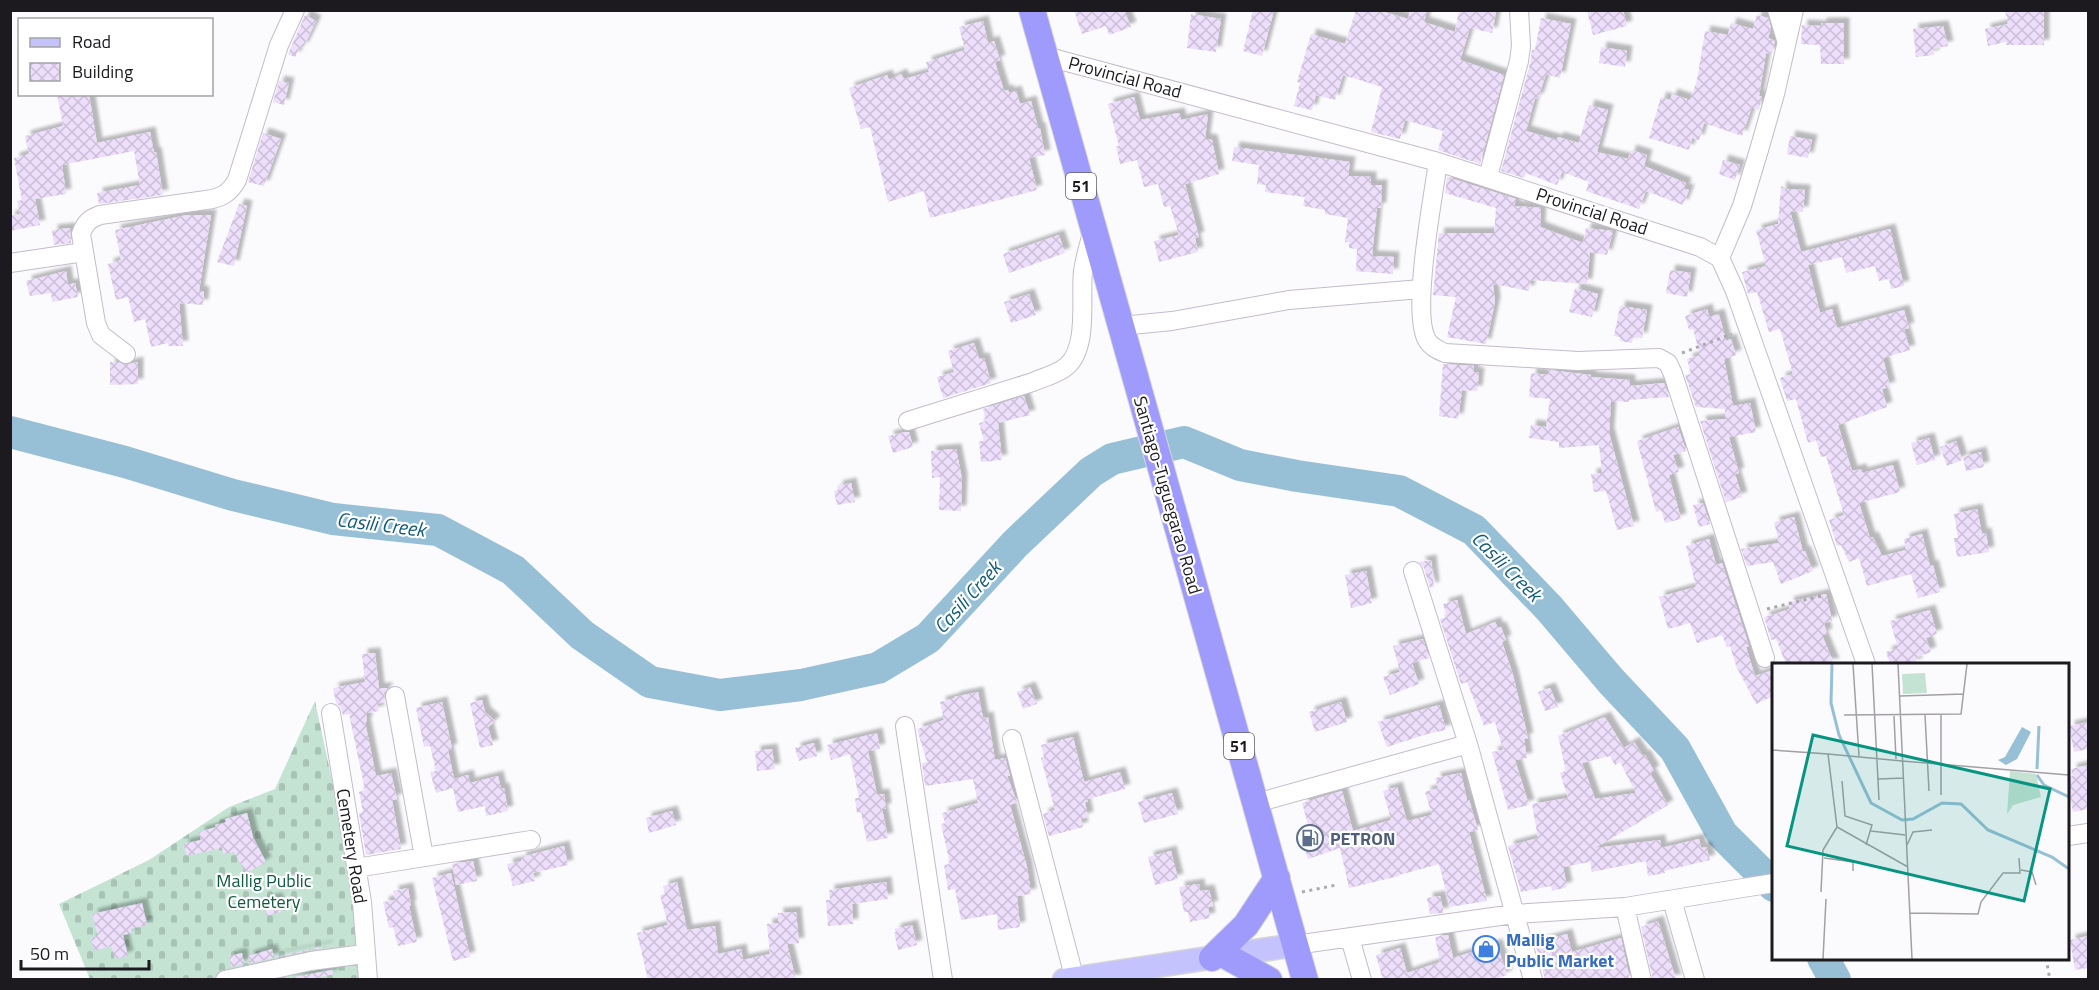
<svg xmlns="http://www.w3.org/2000/svg" width="2099" height="990" font-family="'Titillium Web',sans-serif">
<defs>
<pattern id="cemetery-stones" width="16" height="16" patternUnits="userSpaceOnUse" patternTransform="scale(1.5)"><rect width="16" height="16" fill="#c4e3d3"/><path d="M2 7V4a2 2 0 0 1 4 0v3zM10 15v-3a2 2 0 0 1 4 0v3z" fill="#a8c2b5"/></pattern>
<pattern id="building-cross-hatch" width="8" height="8" patternUnits="userSpaceOnUse" patternTransform="scale(1.5)"><rect width="8" height="8" fill="#eddefb"/><path d="M0 0l8 8M0 8l8-8" fill="none" stroke="#cbbed7"/></pattern>
<filter id="shadow"><feDropShadow dx="5.5" dy="-5.5" stdDeviation="1.5" flood-color="#0004"/></filter>
</defs>
<rect width="100%" height="100%" fill="#fbfafd"/>
<path fill="url(#cemetery-stones)" d="M315,701L354,883L363,979H90L59,904L149,860L229,807L275,789Z"/>
<g fill="none" stroke-linecap="round" stroke-linejoin="round">
<path stroke="#97c0d6" stroke-width="32" d="M10,432L125,462L233,495L333,519L438,530L513,570L582,635L650,682L720,695L801,685L878,668L928,638L1015,544L1091,472L1112,459L1184,442L1240,465L1297,476L1399,491L1474,530L1549,608L1611,681L1675,749L1722,834L1774,886
M1823,958L1835,980"/>
</g>
<path fill="url(#building-cross-hatch)" fill-rule="evenodd" filter="url(#shadow)" d="M1074,10H1124L1131,27L1109,35L1106,26L1082,34Z
M1253,10H1274L1262,56L1243,51Z
M1356,10H1378L1408,19L1410,10H1427L1424,22L1455,32L1459,10H1494L1496,13L1492,33L1470,28L1460,60L1504,75L1480,164L1438,150L1443,131L1405,120L1400,139L1371,132L1382,87L1343,75L1335,100L1316,95L1312,110L1294,106L1300,83L1297,82L1311,34L1345,44Z
M1587,10H1623L1627,26L1593,35Z
M2005,10H2044V45H2006V42L1988,46L1985,29L2008,24Z
M1191,14L1221,19L1216,52L1187,48Z
M305,15L316,21L303,48L301,46L295,57L288,54Z
M1757,15L1768,18L1771,28L1768,38L1775,41L1771,54L1766,53L1759,96L1762,97L1759,110L1752,107L1742,136L1704,123L1699,140L1692,138L1689,150L1649,138L1661,97L1670,100L1672,94L1690,100L1697,80L1705,31L1728,35L1731,23L1753,29Z
M1541,18L1571,24L1560,78L1546,74L1538,99L1535,98L1526,131L1557,140L1558,137L1579,143L1589,105L1608,110L1597,152L1628,159L1631,150L1647,155L1644,166L1686,183L1684,189L1689,190L1683,205L1646,191L1639,209L1586,191L1589,182L1562,172L1557,185L1526,173L1524,178L1501,171L1530,64L1532,50H1535Z
M983,21L988,43L994,41L1000,60L995,62L1004,91L1008,90L1009,93L1016,91L1020,104L1031,101L1038,128H1040L1045,155L1029,158L1037,190L930,218L924,191L888,202L870,127L861,129L849,88L887,75L889,80L901,74L904,79L929,72L926,62L965,50L959,27Z
M1821,23H1844V64H1821L1820,45L1801,44L1802,25L1821,26Z
M1943,26L1948,46L1933,49L1934,55L1916,57L1913,29Z
M1601,47L1627,51L1625,67L1599,63Z
M279,81L289,83L284,105L273,102Z
M57,94H89L97,143L150,132L154,153L156,152L163,195L99,204L97,193L140,185L134,151L62,165L66,194L35,199L40,225L10,231V216L20,214L17,201L22,200L14,158L29,154L25,136L63,126Z
M1134,97L1140,120L1179,113L1181,120L1208,114L1205,139L1212,140L1219,174L1185,184L1199,237L1195,238L1198,252L1159,262L1154,241L1179,235L1170,206L1164,207L1158,184L1144,187L1137,160L1120,164L1116,146H1119L1108,104Z
M263,133L281,139L264,186L248,182Z
M1790,136L1812,140L1808,158L1787,154Z
M1234,147L1350,162L1348,176L1371,177V185H1382L1381,208H1377L1372,256L1394,257L1393,274L1356,271L1357,249L1349,248V242H1345L1348,218L1325,214V210L1303,206L1305,197L1265,192L1266,185L1257,184L1259,165L1232,161Z
M1723,160L1740,165L1735,180L1719,174Z
M1447,177L1516,199L1514,206L1541,208L1540,227L1583,243L1586,228L1613,231L1607,255L1590,252L1587,284L1531,280L1529,291L1493,284L1495,302L1486,344L1447,337L1456,297L1433,295L1439,233H1494L1496,208L1445,193Z
M1783,186L1784,189L1805,190L1803,212L1790,211L1801,252L1890,229L1904,286L1891,289L1889,279L1879,281L1875,266L1846,273L1842,257L1808,265L1820,313L1832,309L1837,328L1904,310L1909,328L1904,329L1910,350L1883,358L1890,387L1882,389L1887,407L1838,425L1852,471L1861,469L1862,473L1893,465L1900,492L1859,503L1870,538L1873,537L1882,556L1906,550L1904,539L1922,534L1930,566L1933,565L1940,592L1918,598L1911,574L1867,586L1859,558L1849,562L1841,545L1837,546L1829,520L1844,515L1826,456L1821,457L1816,440L1808,443L1796,399L1787,401L1780,378L1793,374L1780,329L1769,332L1757,292L1748,294L1742,272L1766,266L1756,230L1778,224L1781,187Z
M239,204L247,206L234,266L217,262Z
M187,215H211L199,291L204,292L203,305L179,303L183,346H168V343L151,347L145,319L134,322L128,297L116,300L108,264L121,260L115,230Z
M70,228L71,243L54,245L52,230Z
M1059,235L1065,253L1009,273L1003,254Z
M1670,270L1691,273L1687,297L1666,293Z
M66,271L68,285L75,283L78,297L52,302L51,293L30,296L26,281Z
M1575,288L1598,294L1592,317L1569,312Z
M1029,294L1036,315L1011,323L1004,302Z
M1620,306L1647,310L1642,338L1633,337L1632,343L1620,341V337L1614,336Z
M1707,309L1709,317L1719,314L1726,341L1731,339L1736,355L1724,359L1733,406L1750,403L1756,432L1729,437L1739,473L1735,474L1742,497L1726,502L1700,421L1725,419V409L1696,407L1685,375L1691,374L1687,359L1700,355L1693,329L1689,330L1685,316Z
M974,343L979,359L984,358L991,383L943,398L937,377L954,372L948,351Z
M110,362H118L125,365L138,362V384L110,385Z
M1443,364L1474,366L1473,372L1479,373L1477,391L1462,390L1458,419L1439,416Z
M1548,370L1591,375V377L1630,380V386L1664,383L1669,397L1629,400V402L1611,401L1609,433L1634,526L1617,530L1606,491L1594,492L1591,474L1602,473L1599,445L1559,448V442L1529,438L1531,425L1546,427L1550,399L1529,397L1531,373L1548,375Z
M1024,396L1030,415L998,423L1002,460L981,462L979,441H984L979,423L986,421L983,409Z
M1678,427L1686,451L1673,455L1679,472L1669,475L1681,519L1665,523L1661,510L1656,512L1637,441Z
M905,432H909L913,447L893,453L888,436Z
M1929,438L1935,460L1917,465L1911,443Z
M1956,441L1962,460L1947,466L1940,447Z
M956,449L962,479L961,511L939,510L940,477L932,478L931,451Z
M1981,452L1984,467L1966,471L1963,457Z
M851,483L855,502L837,505L834,491L838,490L837,486Z
M1703,503L1710,524L1699,527L1693,505Z
M1977,509L1982,534L1986,533L1989,552L1957,557L1954,538H1958L1954,514Z
M1794,517L1803,552L1805,551L1813,571L1781,584L1773,562L1747,566L1741,549L1779,543L1774,522Z
M1709,539L1716,565L1722,563L1749,646L1746,647L1755,676L1773,670V696L1756,704L1736,666L1730,646L1727,647L1722,635L1697,643L1690,623L1668,629L1659,597L1696,587L1686,546Z
M1431,560L1434,587L1430,588L1424,568L1419,562Z
M1366,571L1372,603L1351,608L1345,575Z
M1826,594L1832,621L1824,623L1827,634L1822,635L1834,664H1786L1776,639L1771,640L1764,617L1790,609L1788,602Z
M1457,600L1466,634L1495,622L1498,628L1501,627L1506,640L1502,642L1513,675L1528,738L1524,739L1527,758L1515,760L1529,805L1508,810L1492,752L1503,750L1495,722L1484,726L1467,682L1461,684L1440,619L1447,617L1443,604Z
M1930,610L1937,634L1926,638L1931,652L1915,658L1917,664H1890L1886,652L1898,648L1890,621Z
M1423,639L1429,658L1412,663L1419,684L1390,695L1383,677L1400,672L1393,646Z
M375,653L379,688H388L384,693L385,702L377,704L379,711L366,713L367,722H365L376,776L391,773L397,799L392,800L401,849L366,855L359,813L363,812L359,792L365,790L349,714L343,715L340,706L336,703L333,688L365,682L362,654Z
M1030,687L1037,704L1023,709L1017,692Z
M1550,688L1558,707L1545,711L1538,692Z
M978,692L983,718L988,717L995,760L1005,758L1010,776H1007L1017,802L1010,805L1027,867L1031,894L1017,896L1020,927L998,930L997,914L961,920L955,889L948,890L944,865L950,864L941,824L945,823L942,813L978,803L973,779L925,786L922,763L927,762L917,729L944,720L940,702L955,698L954,697Z
M482,700L485,712L495,721L488,727L493,745L480,748L470,703Z
M442,702L452,749L448,750L454,779L468,775L470,783L498,776L501,789L504,788L508,811L486,816L485,806L458,812L453,788L436,793L430,772L436,771L430,746L424,747L416,708Z
M1341,702L1347,722L1315,732L1309,712Z
M1439,705L1446,730L1427,734L1387,747L1378,722Z
M1605,717L1624,748L1634,742L1643,756L1645,755L1654,771L1650,773L1668,805L1595,848L1660,840L1661,848L1699,839L1701,848L1706,847L1710,860L1664,871L1665,873L1648,876L1646,861L1592,872L1590,862L1563,867L1567,887L1552,891L1551,886L1521,892L1508,846L1538,838L1532,804L1568,798L1560,773L1566,771L1558,736ZM1610,756L1615,765L1620,762L1636,793L1595,799L1582,763Z
M2088,722V749L2074,752L2069,726Z
M877,733L880,749L868,751L877,795L884,794L886,809H882L888,838L867,842L861,812L857,813L855,798H859L850,754L831,760L827,745Z
M1073,737L1084,782L1120,772L1125,789L1088,799V802H1085L1088,817L1081,819L1083,827L1049,836L1043,814L1055,810L1041,758L1044,757L1041,745Z
M814,743L817,756L799,761L795,748Z
M772,749L775,769L757,771L755,751Z
M2088,765V809L2073,812L2067,777L2073,776L2071,769Z
M1461,773L1467,800H1469L1478,830L1469,832L1487,901L1450,907L1439,864L1399,875V876L1349,888L1340,848L1308,859L1304,845L1313,842L1302,803L1342,791L1353,831L1391,820L1383,791L1397,787L1407,821L1432,815L1425,792L1438,788L1435,778Z
M1172,793L1178,814L1144,823L1138,802Z
M672,811L676,825L649,833L646,818Z
M247,813L253,837L266,862L246,873L234,852L223,854L222,848L187,856L183,844L201,840L199,832L216,827L215,825L226,822L225,819Z
M564,846L568,865L533,873L535,881L513,886L507,864L521,861V857Z
M1171,851L1178,879L1155,885L1148,857Z
M473,861L477,881L456,885L452,864Z
M451,873L470,957L453,961L432,878Z
M677,882L687,930L715,926L718,954L741,949L743,960L770,954L767,924L778,923V913L796,912L799,943L787,944L796,980H648L637,933L668,925L660,895L665,894L663,886Z
M886,882L888,899L852,904L853,924L828,926L826,900H830L829,890Z
M1199,884L1200,891L1209,890L1213,906L1208,907L1210,918L1190,922L1188,912H1184L1179,887Z
M408,888L411,905L409,906L417,942L398,946L393,927L389,928L383,902L395,900L393,891Z
M1440,896L1444,913L1430,914L1427,898Z
M277,898L281,912L266,916L263,901Z
M142,903L147,925L131,929L132,933L123,935L128,956L115,959L111,946L94,951L91,938L98,936L92,914Z
M1658,921L1676,980H1653L1641,927Z
M912,925L917,945L898,950L894,932H896L895,929Z
M1567,934L1572,952L1621,938L1630,980H1545L1535,943Z
M1448,935L1453,958L1497,944L1507,975L1494,980H1383L1376,955L1400,948L1407,973L1440,962L1435,937Z
M2088,936V968L2075,970L2070,940Z
M327,946V947L250,963L248,956L272,949L274,957Z
M242,953L244,964L231,967L229,956Z
M332,970L334,974L308,980H279Z"/>
<g fill="none" stroke-linecap="round" stroke-linejoin="round">
<defs>
<path id="minor" d="M1777,10L1786,40
M1045,56L1438,162L1700,247L1720,258L1735,291L1866,664
M1438,162C1433,198 1411,313 1427,340C1431,347 1438,350 1445,353L1578,361L1659,358L1668,363L1673,374L1765,658
M1488,177L1519,61L1521,46L1519,10
M1720,258L1742,206L1759,150L1775,94L1794,10
M10,263L84,252
M1121,326L1172,321L1289,300L1421,289
M126,354L101,335L96,323L81,234C85,223 89,219 100,215L206,200C221,198 229,194 237,180L279,45L295,10
M908,421L1033,382C1044,377 1058,374 1067,366C1089,346 1080,297 1083,271C1085,257 1089,244 1093,230
M1413,571L1468,744L1533,980
M395,696L424,857
M331,713L362,902L368,980
M905,726L943,980
M1012,739L1075,980
M1256,803L1468,744
M2068,836L2088,833
M356,868L531,840
M1672,900L1695,980
M1625,907L1642,980
M1350,938L1362,980
M1295,945L1514,914L1625,907L1774,883
M225,980L311,961L364,954"/>
<path id="major" d="M1064,980L1295,945"/>
<path id="highway" d="M1032,10L1305,980
M1226,956L1269,980
M1212,958L1246,925L1277,878"/>
</defs>
<use href="#minor" stroke="#c4bccb" stroke-width="20"/>
<use href="#major" stroke="#d6d6d7" stroke-width="25"/>
<use href="#highway" stroke="#d6d6d7" stroke-width="28"/>
<path stroke="#aaa9ad" stroke-width="3" stroke-dasharray="3 4.5" stroke-linecap="butt" d="M1682,353L1732,334
M1767,609L1825,595
M1302,892L1336,885
M2046,958L2050,980"/>
<use href="#minor" stroke="#fff" stroke-width="18"/>
<use href="#major" stroke="#c5c3fd" stroke-width="22"/>
<use href="#highway" stroke="#9e9bfc" stroke-width="26"/>
</g>
<defs>
<symbol id="fuel-ring" viewBox="-11 -11 22 22"><circle r="9.5" fill="#fff" stroke="#5c6f8a" stroke-width="1.5"/><path d="M-5.5-6h7V0h2V4h1.3V-2.5L3-4.5l.8-.8L6-3V5H2.5V1h-1V6h-7ZM-4.2-4.7v3.2H.2V-4.7Z" fill="#5c6f8a"/></symbol>
<symbol id="shop-ring" viewBox="-11 -11 22 22"><circle r="9.5" fill="#fff" stroke="#3f7fe0" stroke-width="1.5"/><path d="M-5-2.5h2.3a2.7 3.5 0 0 1 5.4 0H5L5.5 6h-11ZM-1.5-2.5h3a1.5 2.3 0 0 0-3 0Z" fill="#3f7fe0"/></symbol>
</defs>
<g fill-rule="evenodd">
<use href="#fuel-ring" x="1295" y="823" width="30" height="30"/>
<use href="#shop-ring" x="1471" y="934" width="30" height="30"/>
</g>
<g text-anchor="middle" dominant-baseline="central" stroke-width="4.5" stroke-linejoin="round" paint-order="stroke">
<g fill="#fff" stroke="#605f62" stroke-width="1.5">
<rect x="1066" y="173" width="30" height="26" rx="4.5"/>
<rect x="1224" y="733" width="30" height="26" rx="4.5"/>
</g>
<g font-size="16" font-weight="bold" fill="#1c1a1f">
<text x="1081" y="186">51</text>
<text x="1239" y="746">51</text>
</g>
<g font-size="18" fill="#1c1a1f" stroke="#fff">
<text transform="translate(1125 77) rotate(15)">Provincial Road</text>
<text transform="translate(1592 211) rotate(18)">Provincial Road</text>
<text transform="translate(1168 495) rotate(74)">Santiago-Tuguegarao Road</text>
<text transform="translate(352 846) rotate(81)">Cemetery Road</text>
</g>
<g font-size="18" font-weight="bold" fill="#4e5e75" stroke="#fff" text-anchor="start">
<text x="1330" y="838">PETRON</text>
</g>
<g font-size="18" fill="#115a3e" stroke="#fff">
<text x="264" y="880">Mallig Public<tspan x="264" dy="21">Cemetery</tspan></text>
</g>
<g font-size="18" font-weight="bold" fill="#366cbe" stroke="#fff" text-anchor="start">
<text x="1506" y="939">Mallig<tspan x="1506" dy="21">Public Market</tspan></text>
</g>
<g font-size="20" font-style="italic" fill="#115b79" stroke="#fff">
<text transform="translate(381 524) rotate(7)">Casili Creek</text>
<text transform="translate(1507 566) rotate(45)">Casili Creek</text>
<text transform="translate(967 597) rotate(-48)">Casili Creek</text>
</g>
</g>
<g transform="translate(1772 663)">
<rect width="297" height="297" fill="#fbfafd"/>
<path d="M153,10L155,30L131,31L130,11Z" fill="#c4e3d3"/>
<path d="M238,108L264,111L269,134L241,142L235,151Z" fill="#c4e3d3"/>
<path d="M250,64L259,69L245,96L234,102L226,97L233,94Z" fill="#97c0d6"/>
<path fill="none" stroke="#97c0d6" stroke-width="3" d="M60,1L59,40L67,72L99,140L130,157L141,156L170,140L189,141L216,167L280,194L297,206M265,106L267,63M265,112L272,122L297,134"/>
<path fill="none" stroke="#a2a0a4" stroke-width="1.5" d="M81,1L87,93M100,1L107,137M126,1L140,296M128,33L192,31M72,52L189,51L195,1M153,52L157,128M122,53L124,96M0,87L56,91L65,164L136,204M56,91L130,98M130,98L297,112M106,116L131,115M70,118L73,153L100,162L94,182M169,132V52M99,168L133,172M135,182L141,169L160,167M52,195L81,199V208M249,207L260,209L264,222M49,229L51,187L65,164M138,250L206,251L209,239L231,210H248L247,195M51,296L54,236"/>
<path fill="#079481" fill-opacity="0.15" stroke="#079481" stroke-width="3" d="M41,72L278,126L252,238L15,183Z"/>
<rect width="297" height="297" fill="none" stroke="#1c1a1f" stroke-width="3"/>
</g>
<rect width="2099" height="990" fill="none" stroke="#1c1a1f" stroke-width="24"/>
<rect x="18" y="18" width="195" height="78" fill="#ffffff" stroke="#a4a3a5" stroke-width="1.5"/>
<rect x="30" y="38" width="30" height="9" fill="#c5c3fd" stroke="#a4a3a5" stroke-width="1.5"/>
<text x="72" y="48" font-size="18" fill="#1c1a1f">Road</text>
<rect x="30" y="63" width="30" height="18" fill="url(#building-cross-hatch)" stroke="#a4a3a5" stroke-width="1.5"/>
<text x="72" y="78" font-size="18" fill="#1c1a1f">Building</text>
<path d="M21 960v9h128v-9" fill="none" stroke="#1c1a1f" stroke-width="3"/>
<text x="30" y="960" font-size="18" fill="#1c1a1f" stroke="#ffffff" stroke-width="4.5" paint-order="stroke">50 m</text>
</svg>
